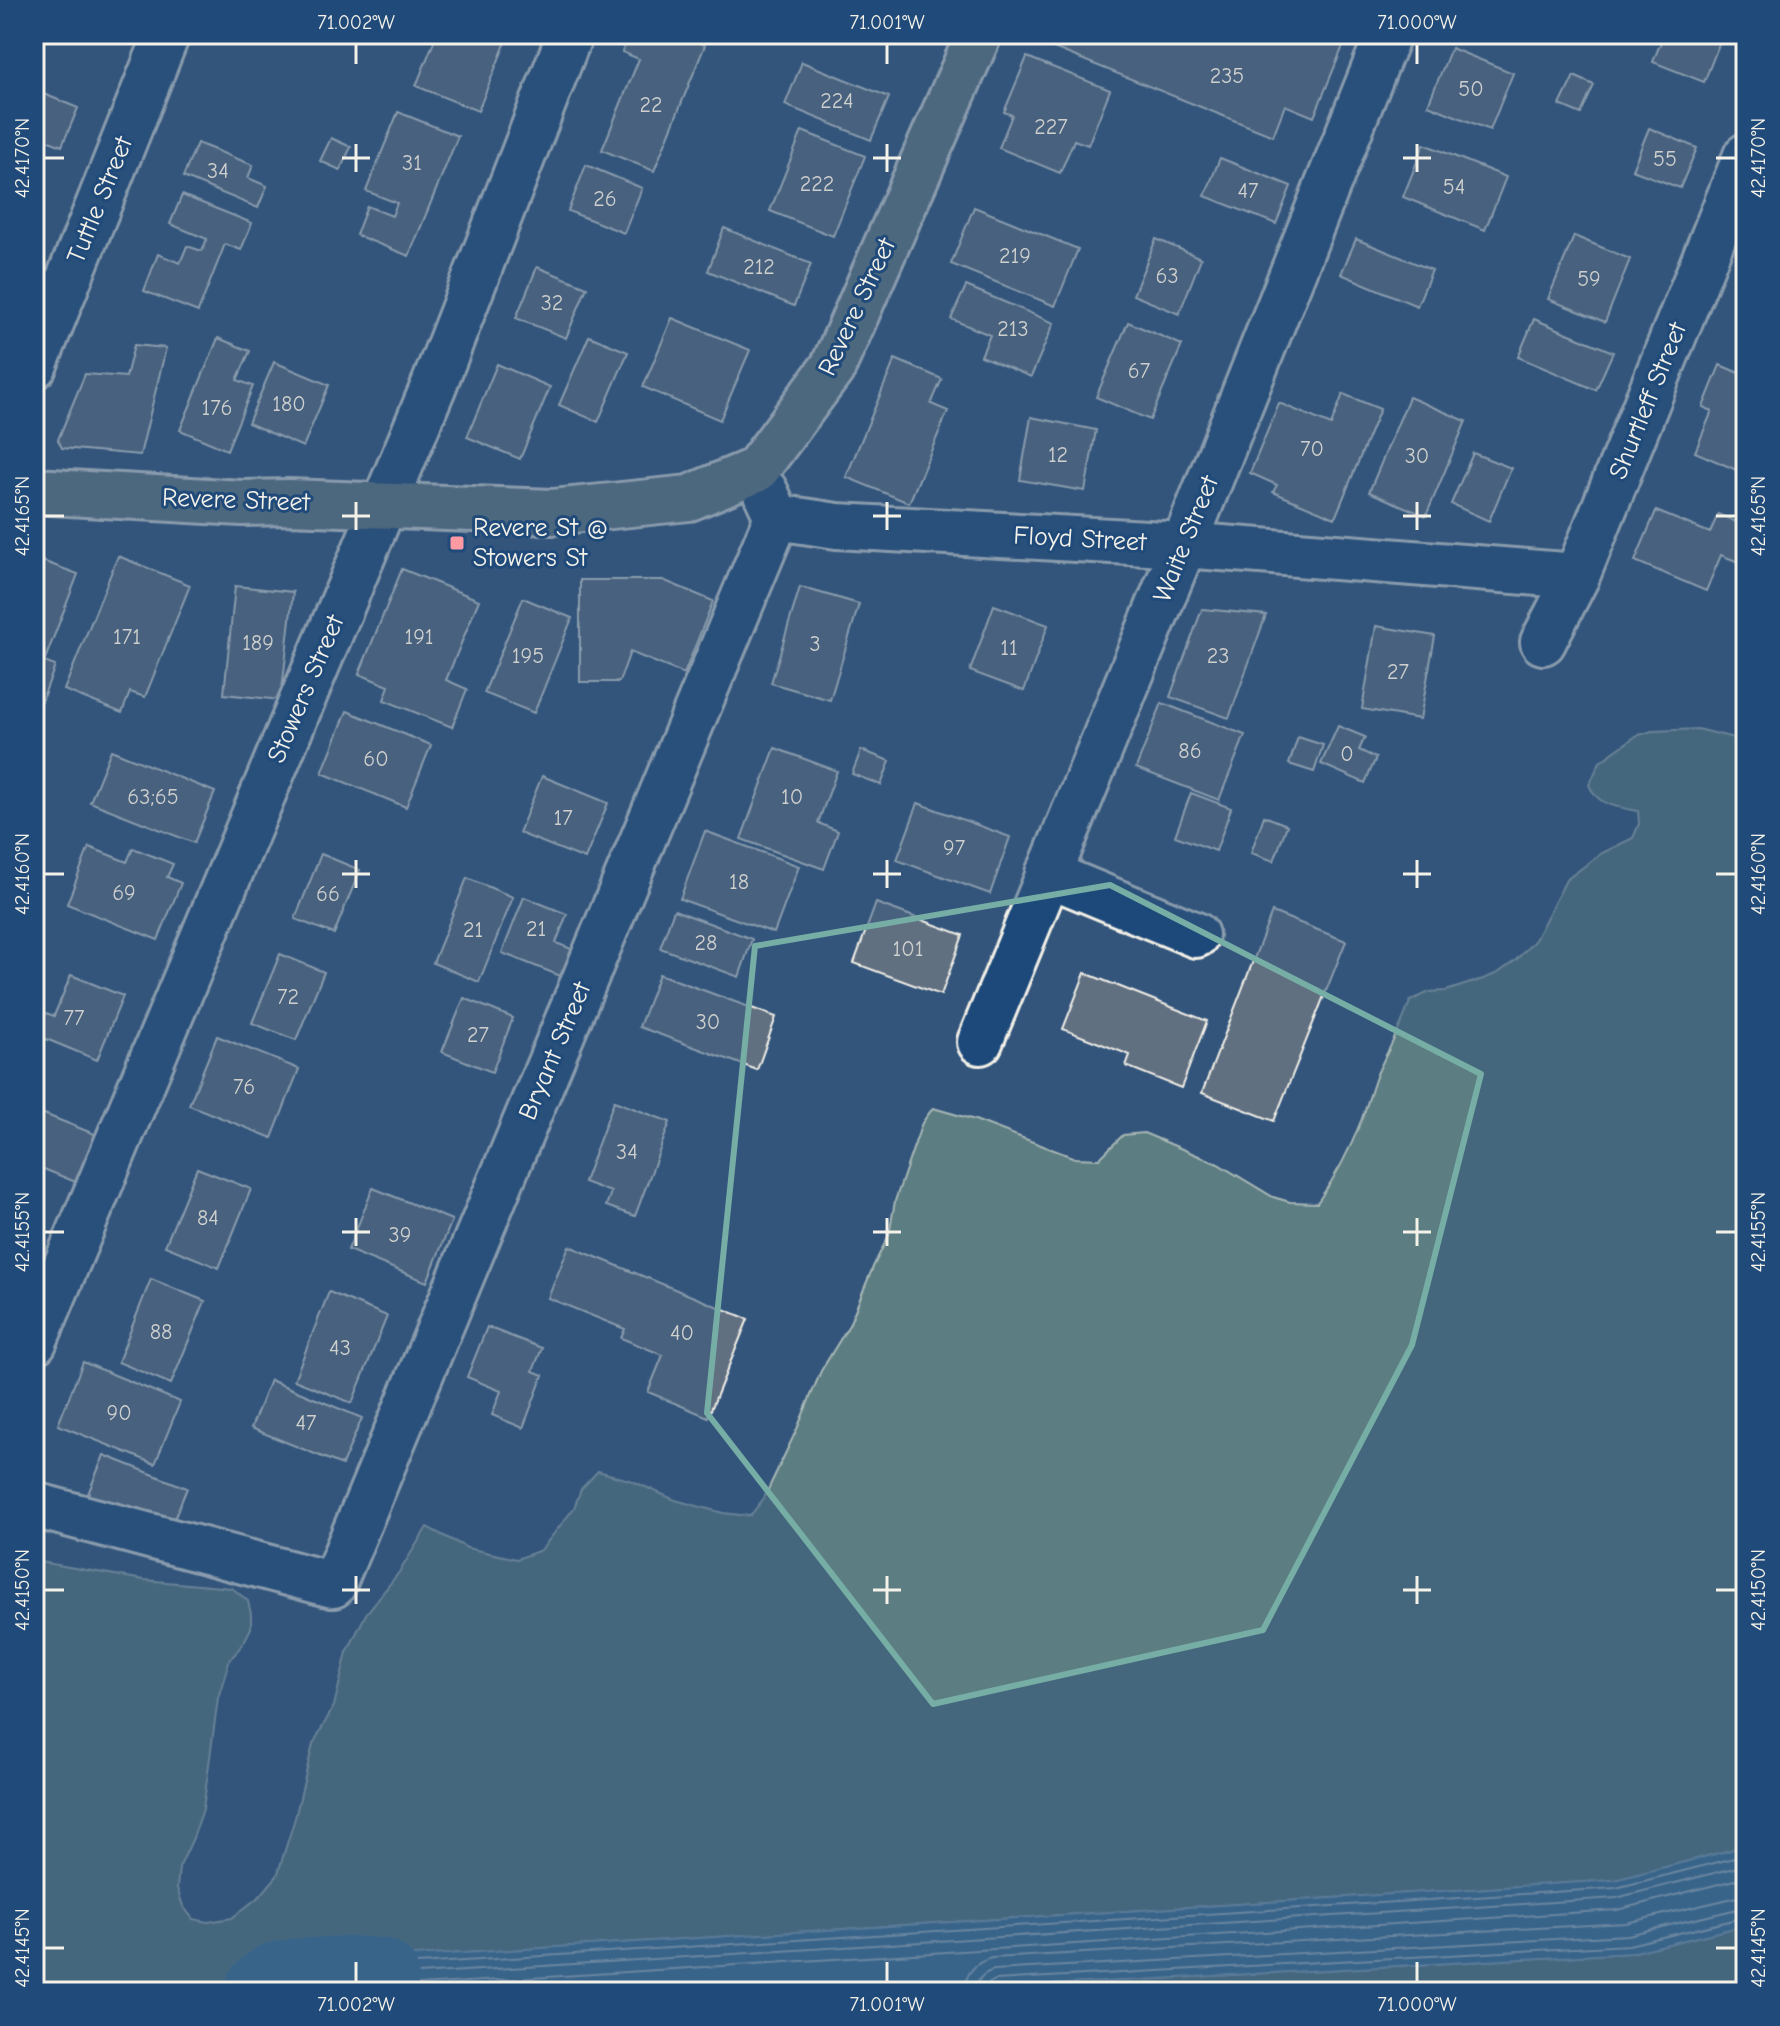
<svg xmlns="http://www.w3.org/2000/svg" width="1780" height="2026" font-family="'Comic Neue',sans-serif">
<rect width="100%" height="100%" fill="#33557c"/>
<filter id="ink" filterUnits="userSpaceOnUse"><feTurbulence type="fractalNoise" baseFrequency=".0125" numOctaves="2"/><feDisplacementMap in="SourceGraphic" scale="16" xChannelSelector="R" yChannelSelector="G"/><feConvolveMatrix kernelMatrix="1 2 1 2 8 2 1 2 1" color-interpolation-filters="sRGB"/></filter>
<g filter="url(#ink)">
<path fill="#5c7d82" stroke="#a8b7b5" stroke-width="2" d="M1698,729L1746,741V1846L1616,1880L400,1957C370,1943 356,1938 325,1954L297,1946L271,1979L276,1992H146L145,1989L129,1987L108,1992H34V1561L144,1580L232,1588L248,1601L251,1614V1628L244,1642L229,1662L218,1698L203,1809L193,1838L179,1868L177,1888L183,1906L193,1919L208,1922L232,1918L261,1895L277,1876L295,1818L313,1744L334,1706L347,1652L366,1614L400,1571L427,1527L467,1548L517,1559L541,1550L574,1508L581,1489L598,1471L632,1481L675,1500L723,1513L750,1516L764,1498L797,1429L821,1371L849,1325L873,1267L889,1235L895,1201L922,1123L933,1108L975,1120L1075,1158L1099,1159L1123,1135L1144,1133L1218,1164L1273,1197L1290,1202L1317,1203C1335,1178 1350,1150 1361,1121C1367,1106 1371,1090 1377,1074C1388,1049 1402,1027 1410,1001L1429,992L1446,991L1483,979L1498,973L1516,960L1535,940L1566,880L1602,853L1633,838L1639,824L1638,811C1615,806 1599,807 1589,785L1600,762L1636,736L1652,731Z
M1746,1925V1992H923L1631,1953Z"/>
<path fill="#40769c" stroke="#88a7ba" stroke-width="2" d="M1746,1846V1925L1631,1953L923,1992H276L271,1980L273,1966L297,1946L325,1954C356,1938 370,1944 400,1957L1615,1880Z"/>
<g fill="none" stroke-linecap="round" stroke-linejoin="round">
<path stroke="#acc0ca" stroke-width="2" d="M283,1992L280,1978L281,1970L299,1955L326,1962L345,1953H368L401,1965L1616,1888L1746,1855
M293,1992L290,1976L302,1966L326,1972L347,1963H366L394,1973L402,1975L1616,1898L1746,1865
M305,1992V1983L307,1981L330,1983L349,1975H364L393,1986H403L1617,1910L1746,1877
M964,1992C965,1974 975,1962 992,1958L1626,1923L1746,1895
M976,1992C976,1980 982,1973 994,1970L1628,1935L1746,1907
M986,1992L988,1984L995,1980L1629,1945L1746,1917"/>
<path stroke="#40769c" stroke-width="78" d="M263,1992L277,1981L295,1978L348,1975L380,1977"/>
</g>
<path fill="#616f81" stroke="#f4f1e8" stroke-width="2" d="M437,34H509L478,111L416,86Z
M629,34H676L705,45L654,171L602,150L639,59L622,52Z
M1056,34H1348L1314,117L1285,105L1273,136L1051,47Z
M1664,34H1723L1704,82L1653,62Z
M1451,48L1513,73L1490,130L1428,105Z
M1027,57L1110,90L1088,145L1074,140L1060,173L999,148L1012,115L1004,112Z
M802,62L889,97L871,140L785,105Z
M1574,76L1594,85L1581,114L1560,105Z
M34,90L78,108L62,146L34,135Z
M398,112L458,136L409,256L356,235L367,206L392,216L397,203L366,191Z
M1649,128L1697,148L1680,188L1632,170Z
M802,131L865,156L833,236L770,211Z
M331,138L351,147L340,170L320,161Z
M197,143L253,165L248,178L267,186L258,208L183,177Z
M1424,144L1506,177L1485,230L1403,197Z
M1220,158L1291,186L1276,224L1205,196Z
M586,165L642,188L624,233L568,211Z
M182,195L252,223L241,250L225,244L198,312L144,291L158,254L180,263L187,246L202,251L207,239L170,224Z
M974,207L1078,249L1055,306L951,264Z
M724,228L811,264L794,306L708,271Z
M1574,236L1630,259L1605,322L1548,299Z
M1156,239L1201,258L1179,314L1133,295Z
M1356,239L1432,270L1417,306L1341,274Z
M537,267L587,287L566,338L516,318Z
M966,286L1054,323L1031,377L981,356L990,335L951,319Z
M672,318L750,350L720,420L643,387Z
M1534,319L1613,352L1596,390L1518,357Z
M1128,322L1182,345L1150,420L1096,397Z
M589,336L628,352L598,422L559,405Z
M218,338L250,351L237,380L253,386L227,450L180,430Z
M134,345L166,348L140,455L62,448L58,440L59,437L85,374L126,377Z
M895,359L942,379L931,404L948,411L909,503L846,477Z
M274,362L329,385L303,447L248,423Z
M497,364L550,387L520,459L467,437Z
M1720,365L1746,376V461L1741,472L1695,452L1712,411L1703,407Z
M1343,394L1380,409L1335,518L1273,492L1277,485L1250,473L1279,403L1331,425Z
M1409,397L1466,421L1426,516L1369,492Z
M1031,417L1096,430L1085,491L1020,480Z
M1473,453L1511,468L1489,521L1451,504Z
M1656,511L1710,533L1718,514L1746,526V565L1721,555L1706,591L1635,561Z
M118,556L190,585L145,697L130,692L122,713L64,690Z
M34,558L78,574L44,662L55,666L38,710L34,709Z
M402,569L479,600L446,680L467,689L452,727L384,700L389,686L359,674Z
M580,580H663L713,601L684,674L630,652L619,682H580Z
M235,586L293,592L281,700L224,694Z
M800,587L859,604L830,700L771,683Z
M523,598L572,618L534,713L484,693Z
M994,605L1048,625L1024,691L970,671Z
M1202,609L1266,615L1229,718L1170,697Z
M1376,626L1435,636L1420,719L1362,709Z
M1162,703L1245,735L1219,800L1136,768Z
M347,711L431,745L406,807L322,773Z
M1338,726L1365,737L1359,750L1376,758L1365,783L1321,764Z
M1298,737L1323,745L1314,772L1289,764Z
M775,748L837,771L818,823L838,831L824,869L741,839Z
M111,750L215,792L194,843L90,802Z
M861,750L890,761L881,785L852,774Z
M542,776L608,803L585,859L519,833Z
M1191,793L1231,808L1216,851L1175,836Z
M918,803L1010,837L990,894L897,860Z
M1264,816L1287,825L1274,861L1251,853Z
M705,831L799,866L774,933L680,899Z
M89,847L127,862L133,848L173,864L167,877L181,883L158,940L67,904Z
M321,854L360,870L334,934L295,919Z
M467,878L513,897L479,982L433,963Z
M524,897L567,914L556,943L574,950L563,977L502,953Z
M876,903L963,935L941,995L854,963Z
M674,910L752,939L739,977L660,948Z
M1272,912L1346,941L1274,1121L1202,1093Z
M280,954L324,972L296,1040L252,1023Z
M1085,973L1207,1021L1181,1088L1126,1066L1130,1055L1063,1029Z
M659,974L776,1017L757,1070L639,1027Z
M71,975L123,996L97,1060L34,1034V1020L38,1010L54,1016Z
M464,998L513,1018L492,1072L442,1052Z
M217,1036L299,1069L272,1138L189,1105Z
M614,1101L670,1122L635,1216L606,1206L611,1192L584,1182Z
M34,1110L97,1135L78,1183L34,1165Z
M197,1168L251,1189L219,1268L165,1246Z
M373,1188L452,1220L427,1282L348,1250Z
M569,1246L748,1319L708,1417L648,1392L663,1355L621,1338L625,1329L548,1298Z
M151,1279L205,1301L171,1384L118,1362Z
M329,1292L387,1316L352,1403L294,1380Z
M487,1327L542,1348L533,1371L543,1375L523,1428L492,1415L501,1391L467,1377Z
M83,1362L180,1402L155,1464L58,1425Z
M270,1380L362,1418L342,1465L251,1428Z
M104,1455L187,1488L168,1534L85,1501Z"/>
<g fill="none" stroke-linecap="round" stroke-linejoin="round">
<defs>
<path id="minor" d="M34,366L167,34
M765,491L777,517L837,526L1184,545L1577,576
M1543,642L1577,576L1746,156
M1048,874L1196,935
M980,1042L1184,545L1388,34
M34,1342L434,385L570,34
M34,1505L333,1585L777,517"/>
<path id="major" d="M34,491L242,503L289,502L553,512L689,498L756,470L833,367L979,34"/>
</defs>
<use href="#minor" stroke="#f4f1e8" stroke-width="50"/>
<use href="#major" stroke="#f4f1e8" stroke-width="50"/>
<use href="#minor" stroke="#1f4a7a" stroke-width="44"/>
<use href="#major" stroke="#6c7e84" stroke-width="44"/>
</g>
</g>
<path d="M0 0H1780V2026H0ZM1110,885L1481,1074L1412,1345L1263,1630L933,1704L707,1413L755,946Z" fill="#33557c" fill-opacity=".55" fill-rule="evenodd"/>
<path fill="none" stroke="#76ada5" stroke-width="6" stroke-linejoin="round" d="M1110,885L1481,1074L1412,1345L1263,1630L933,1704L707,1413L755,946Z"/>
<path fill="none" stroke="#f4f1e8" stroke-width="3" d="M356,44V64M887,44V64M1417,44V64M356,144V172M887,144V172M1417,144V172M44,158H64M342,158H370M873,158H901M1403,158H1431M1716,158H1736M356,502V530M887,502V530M1417,502V530M44,516H64M342,516H370M873,516H901M1403,516H1431M1716,516H1736M356,860V888M887,860V888M1417,860V888M44,874H64M342,874H370M873,874H901M1403,874H1431M1716,874H1736M356,1218V1246M887,1218V1246M1417,1218V1246M44,1232H64M342,1232H370M873,1232H901M1403,1232H1431M1716,1232H1736M356,1576V1604M887,1576V1604M1417,1576V1604M44,1590H64M342,1590H370M873,1590H901M1403,1590H1431M1716,1590H1736M44,1948H64M1716,1948H1736M356,1962V1982M887,1962V1982M1417,1962V1982"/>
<rect fill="#ff9aa2" stroke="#1f4a7a" stroke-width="3" x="449" y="535" width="16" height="16" rx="4"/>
<g text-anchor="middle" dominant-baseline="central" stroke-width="6" stroke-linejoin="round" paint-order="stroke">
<g font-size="22" fill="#cfd0ce">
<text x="1227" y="76">235</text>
<text x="1471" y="89">50</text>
<text x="837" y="101">224</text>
<text x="651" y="105">22</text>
<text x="1051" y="127">227</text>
<text x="1665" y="159">55</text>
<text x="412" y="163">31</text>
<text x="218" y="171">34</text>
<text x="817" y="184">222</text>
<text x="1454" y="187">54</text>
<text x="1248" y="191">47</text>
<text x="605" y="199">26</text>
<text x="1015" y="256">219</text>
<text x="759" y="267">212</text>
<text x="1167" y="276">63</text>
<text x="1589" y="279">59</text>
<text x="552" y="303">32</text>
<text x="1013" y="329">213</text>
<text x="1139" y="371">67</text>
<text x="289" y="404">180</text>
<text x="217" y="408">176</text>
<text x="1312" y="449">70</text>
<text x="1058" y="455">12</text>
<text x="1417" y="456">30</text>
<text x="127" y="637">171</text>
<text x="419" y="637">191</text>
<text x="258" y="643">189</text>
<text x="815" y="644">3</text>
<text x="1009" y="648">11</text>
<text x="528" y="656">195</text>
<text x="1218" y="656">23</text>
<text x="1398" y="672">27</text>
<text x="1190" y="751">86</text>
<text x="1347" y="754">0</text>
<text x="376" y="759">60</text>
<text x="153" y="797">63;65</text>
<text x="792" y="797">10</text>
<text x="563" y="818">17</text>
<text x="954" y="848">97</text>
<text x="739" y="882">18</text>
<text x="124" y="893">69</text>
<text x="328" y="894">66</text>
<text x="536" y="929">21</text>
<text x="473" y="930">21</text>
<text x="706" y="943">28</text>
<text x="908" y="949">101</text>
<text x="288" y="997">72</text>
<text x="74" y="1018">77</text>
<text x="708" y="1022">30</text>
<text x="478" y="1035">27</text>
<text x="244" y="1087">76</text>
<text x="627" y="1152">34</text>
<text x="208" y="1218">84</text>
<text x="400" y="1235">39</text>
<text x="161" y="1332">88</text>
<text x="682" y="1333">40</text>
<text x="340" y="1348">43</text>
<text x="119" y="1413">90</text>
<text x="306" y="1423">47</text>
</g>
<g font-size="26" fill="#f4f1e8" stroke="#1f4a7a">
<text transform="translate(100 200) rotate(-68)">Tuttle Street</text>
<text transform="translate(857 307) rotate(-65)">Revere Street</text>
<text transform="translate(1648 401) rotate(-68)">Shurtleff Street</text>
<text transform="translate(236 500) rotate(2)">Revere Street</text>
<text transform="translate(1080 539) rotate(3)">Floyd Street</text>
<text transform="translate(1186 539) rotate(-68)">Waite Street</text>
<text transform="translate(306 689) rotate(-67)">Stowers Street</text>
<text transform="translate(555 1051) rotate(-67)">Bryant Street</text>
</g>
<g font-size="26" fill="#f4f1e8" stroke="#1f4a7a" text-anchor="start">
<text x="473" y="528">Revere St @<tspan x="473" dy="30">Stowers St</tspan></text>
</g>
</g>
<rect width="1780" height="2026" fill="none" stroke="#1f4a7a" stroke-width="88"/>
<rect x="44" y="44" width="1692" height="1938" fill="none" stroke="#f4f1e8" stroke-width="3"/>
<g font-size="20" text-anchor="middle" fill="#f4f1e8">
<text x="356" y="29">71.002°W</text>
<text x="887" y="29">71.001°W</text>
<text x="1417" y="29">71.000°W</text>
<text transform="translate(22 158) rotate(-90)" y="7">42.4170°N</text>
<text transform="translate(1758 158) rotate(-90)" y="7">42.4170°N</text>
<text transform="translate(22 516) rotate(-90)" y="7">42.4165°N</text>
<text transform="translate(1758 516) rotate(-90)" y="7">42.4165°N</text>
<text transform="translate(22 874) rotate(-90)" y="7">42.4160°N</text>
<text transform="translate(1758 874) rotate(-90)" y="7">42.4160°N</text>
<text transform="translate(22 1232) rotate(-90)" y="7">42.4155°N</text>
<text transform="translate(1758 1232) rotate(-90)" y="7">42.4155°N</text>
<text transform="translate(22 1590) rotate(-90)" y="7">42.4150°N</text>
<text transform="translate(1758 1590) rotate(-90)" y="7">42.4150°N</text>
<text transform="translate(22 1948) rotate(-90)" y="7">42.4145°N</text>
<text transform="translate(1758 1948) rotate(-90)" y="7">42.4145°N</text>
<text x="356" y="2011">71.002°W</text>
<text x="887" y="2011">71.001°W</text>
<text x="1417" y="2011">71.000°W</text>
</g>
</svg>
